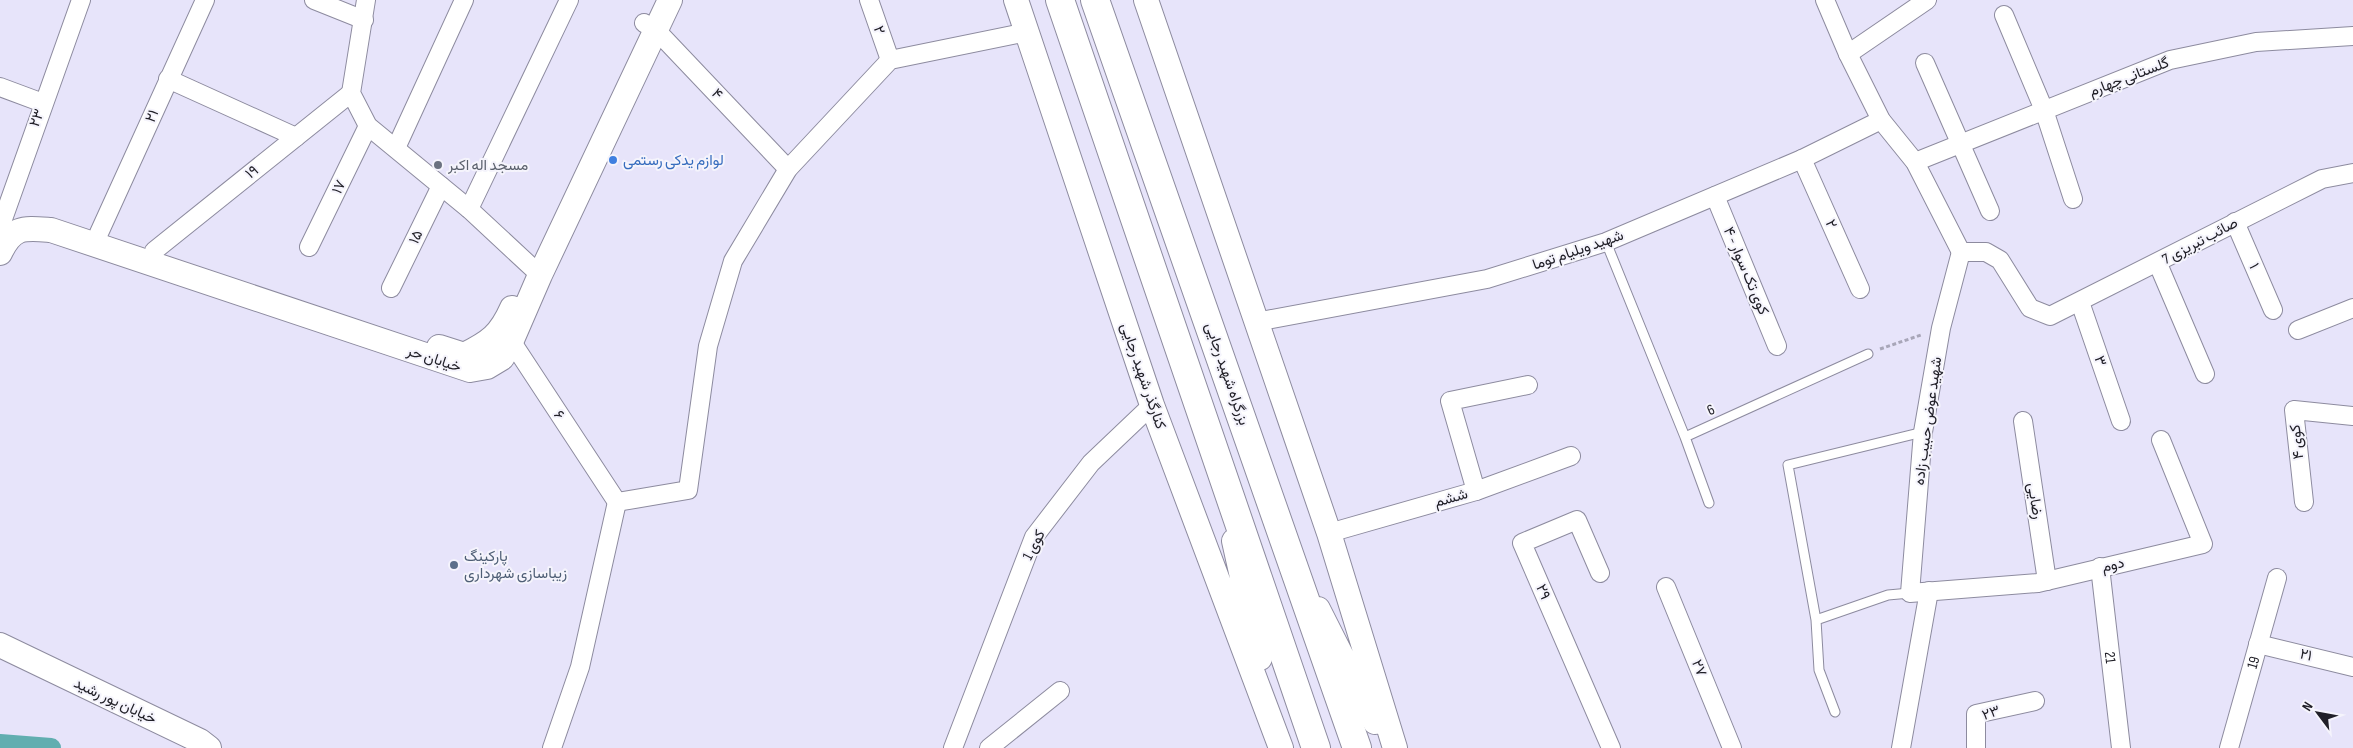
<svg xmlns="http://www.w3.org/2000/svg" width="2353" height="748" font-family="'Sofia Sans Condensed',Vazirmatn,sans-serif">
<rect width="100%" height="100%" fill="#e7e4fa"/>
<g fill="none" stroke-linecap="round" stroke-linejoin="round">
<path stroke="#61aeb0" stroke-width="20" d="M0,744L51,748"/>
<defs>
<path id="lane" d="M1606,242L1685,437L1868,354
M1685,437L1709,503
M1816,620L1888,595L1910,593
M1835,712L1819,670L1816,620L1788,465L1923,432"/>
<g id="street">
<path d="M314,0L364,20"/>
<path d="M366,0L351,93L368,126L469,209L540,275"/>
<path d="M869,0L890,60"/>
<path d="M1825,0L1848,54L1881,120L1915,162L1961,252"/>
<path d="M2004,15L2044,110L2073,199"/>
<path d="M644,23L656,30L788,169"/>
<path d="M1848,54L1927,0"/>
<path d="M1925,63L1990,211"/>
<path d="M168,79L296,137"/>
<path d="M0,87L43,103"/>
<path d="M396,148L464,0"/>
<path d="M1802,159L1860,289"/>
<path d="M1915,162L2170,60L2256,42L2353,36"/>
<path d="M1715,196L1777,346"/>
<path d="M469,209L569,0"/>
<path d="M2235,222L2273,310"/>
<path d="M99,233L205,0"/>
<path d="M8,237L2,222L81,0"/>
<path d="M309,247L368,126"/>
<path d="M154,251L351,93"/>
<path d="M1961,252L1941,328L1923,432L1910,593L2038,583L2203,544L2161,440"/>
<path d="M1961,252H1986L2000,260L2030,308L2050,316L2322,179L2353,173"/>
<path d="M2158,264L2205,374"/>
<path d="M391,288L441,186"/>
<path d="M2080,302L2121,421"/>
<path d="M1256,322L1487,279L1606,242L1802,159L1881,120"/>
<path d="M2298,330L2353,308"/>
<path d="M506,333L617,502"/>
<path d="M2023,421L2047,581"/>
<path d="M1476,491L1450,401L1528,385"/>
<path d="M617,502L688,490L708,346L733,261L788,169L890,60L1027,32"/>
<path d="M2304,502L2294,410L2353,416"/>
<path d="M1329,533L1476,491L1571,456"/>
<path id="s1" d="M2100,567L2121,748"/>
<path d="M1600,573L1577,520L1522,543L1611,748"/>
<path d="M1666,587L1732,748"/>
<path d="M2258,644L2353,667"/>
<path d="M552,748L580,667L617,502"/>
<path d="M953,748L1034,537L1091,463L1152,405"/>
<path d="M989,748L1060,691"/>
<path d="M1901,748L1929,591"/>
<path d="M1976,748V714L2035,701"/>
<path id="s2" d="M2229,748L2277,578"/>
</g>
<path id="secondary" d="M1016,0L1152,405L1281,748
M1146,0L1329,533L1395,748
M0,253C13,226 23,228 51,230L470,370L487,367L502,358L511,342L540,275L670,0
M439,347L464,355C490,342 500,335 512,308
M1234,541L1260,658
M1318,609L1375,722
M0,645L200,741L209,748"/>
<path id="highway" d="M1060,0L1316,748
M1095,0L1357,748"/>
</defs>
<use href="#lane" stroke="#8d8b9f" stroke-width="11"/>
<use href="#street" stroke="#8d8b9f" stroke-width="20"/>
<use href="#secondary" stroke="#8d8b9f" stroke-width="26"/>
<use href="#highway" stroke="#8d8b9f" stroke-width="30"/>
<path stroke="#a8a6b8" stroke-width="3" stroke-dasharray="4 2.5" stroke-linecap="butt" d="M1880,349L1921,335"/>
<use href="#lane" stroke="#fff" stroke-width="9"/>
<use href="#street" stroke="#fff" stroke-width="18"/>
<use href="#secondary" stroke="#fff" stroke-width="24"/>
<use href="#highway" stroke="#fff" stroke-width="28"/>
</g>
<circle fill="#3f7fe0" stroke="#f5f4fc" stroke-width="2" cx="613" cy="160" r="5"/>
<circle fill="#6b7280" stroke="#f5f4fc" stroke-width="2" cx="438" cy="165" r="5"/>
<circle fill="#5c6f8a" stroke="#f5f4fc" stroke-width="2" cx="454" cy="565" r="5"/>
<g text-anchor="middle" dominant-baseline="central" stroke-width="4" stroke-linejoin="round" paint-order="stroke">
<g font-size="15" fill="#212028" stroke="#f5f4fc">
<text transform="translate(879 30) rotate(71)">۲</text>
<text transform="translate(2129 77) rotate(-21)">گلستانی چهارم</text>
<text transform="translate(717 94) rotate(47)">۴</text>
<text transform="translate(152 116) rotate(-66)">۲۱</text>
<text transform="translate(37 118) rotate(-71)">۲۳</text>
<text transform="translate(252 172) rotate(-39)">۱۹</text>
<text transform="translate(339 187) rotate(-64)">۱۷</text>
<text transform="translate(1831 224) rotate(66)">۲</text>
<text transform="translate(416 237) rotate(-64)">۱۵</text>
<text transform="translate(2200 241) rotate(-28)">صائب تبریزی 7</text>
<text transform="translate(1578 250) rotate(-19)">شهید ویلیام توما</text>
<text transform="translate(2254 266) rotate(67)">۱</text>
<text transform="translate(1746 271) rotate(67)">۴ - کوی تک سوار</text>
<text transform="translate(434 359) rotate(18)">خیابان حر</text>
<text transform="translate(2100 361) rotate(71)">۳</text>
<text transform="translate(1227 374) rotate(71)">بزرگراه شهید رجایی</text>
<text transform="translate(1143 376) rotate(71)">کنارگذر شهید رجایی</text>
<text transform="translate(1711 410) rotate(-24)">6</text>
<text transform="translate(559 415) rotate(56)">۶</text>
<text transform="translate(1928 421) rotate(-82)">شهید عوض حبیب زاده</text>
<text transform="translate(2297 442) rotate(-96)">کوی ۴</text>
<text transform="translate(1451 498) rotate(-16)">ششم</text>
<text transform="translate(2035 501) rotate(81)">رضایی</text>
<text transform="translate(1034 545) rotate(-63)">کوی 1</text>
<text transform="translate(2113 565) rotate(-13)">دوم</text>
<text transform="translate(1543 592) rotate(67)">۲۹</text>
<text transform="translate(2306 655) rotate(14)">۲۱</text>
<text stroke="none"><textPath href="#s1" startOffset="91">21</textPath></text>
<text stroke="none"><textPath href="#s2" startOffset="89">19</textPath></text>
<text transform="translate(1699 668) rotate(68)">۲۷</text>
<text transform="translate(115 701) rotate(25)">خیابان پور رشید</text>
<text transform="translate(1991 713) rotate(-19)">۲۳</text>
</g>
<g font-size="15" fill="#366cbe" stroke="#f5f4fc" text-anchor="start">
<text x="623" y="160">لوازم یدکی رستمی</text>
</g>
<g font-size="15" fill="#5b616d" stroke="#f5f4fc" text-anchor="start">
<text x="448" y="165">مسجد اله اکبر</text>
</g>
<g font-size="15" fill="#4e5e75" stroke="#f5f4fc" text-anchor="start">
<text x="464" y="556">پارکینگ<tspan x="464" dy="17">زیباسازی شهرداری</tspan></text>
</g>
</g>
<g transform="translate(2318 713) rotate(302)" stroke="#f5f4fc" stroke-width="4" paint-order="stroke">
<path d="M0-4L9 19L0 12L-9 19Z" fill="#212028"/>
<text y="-8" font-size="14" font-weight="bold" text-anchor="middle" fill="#212028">N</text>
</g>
</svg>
